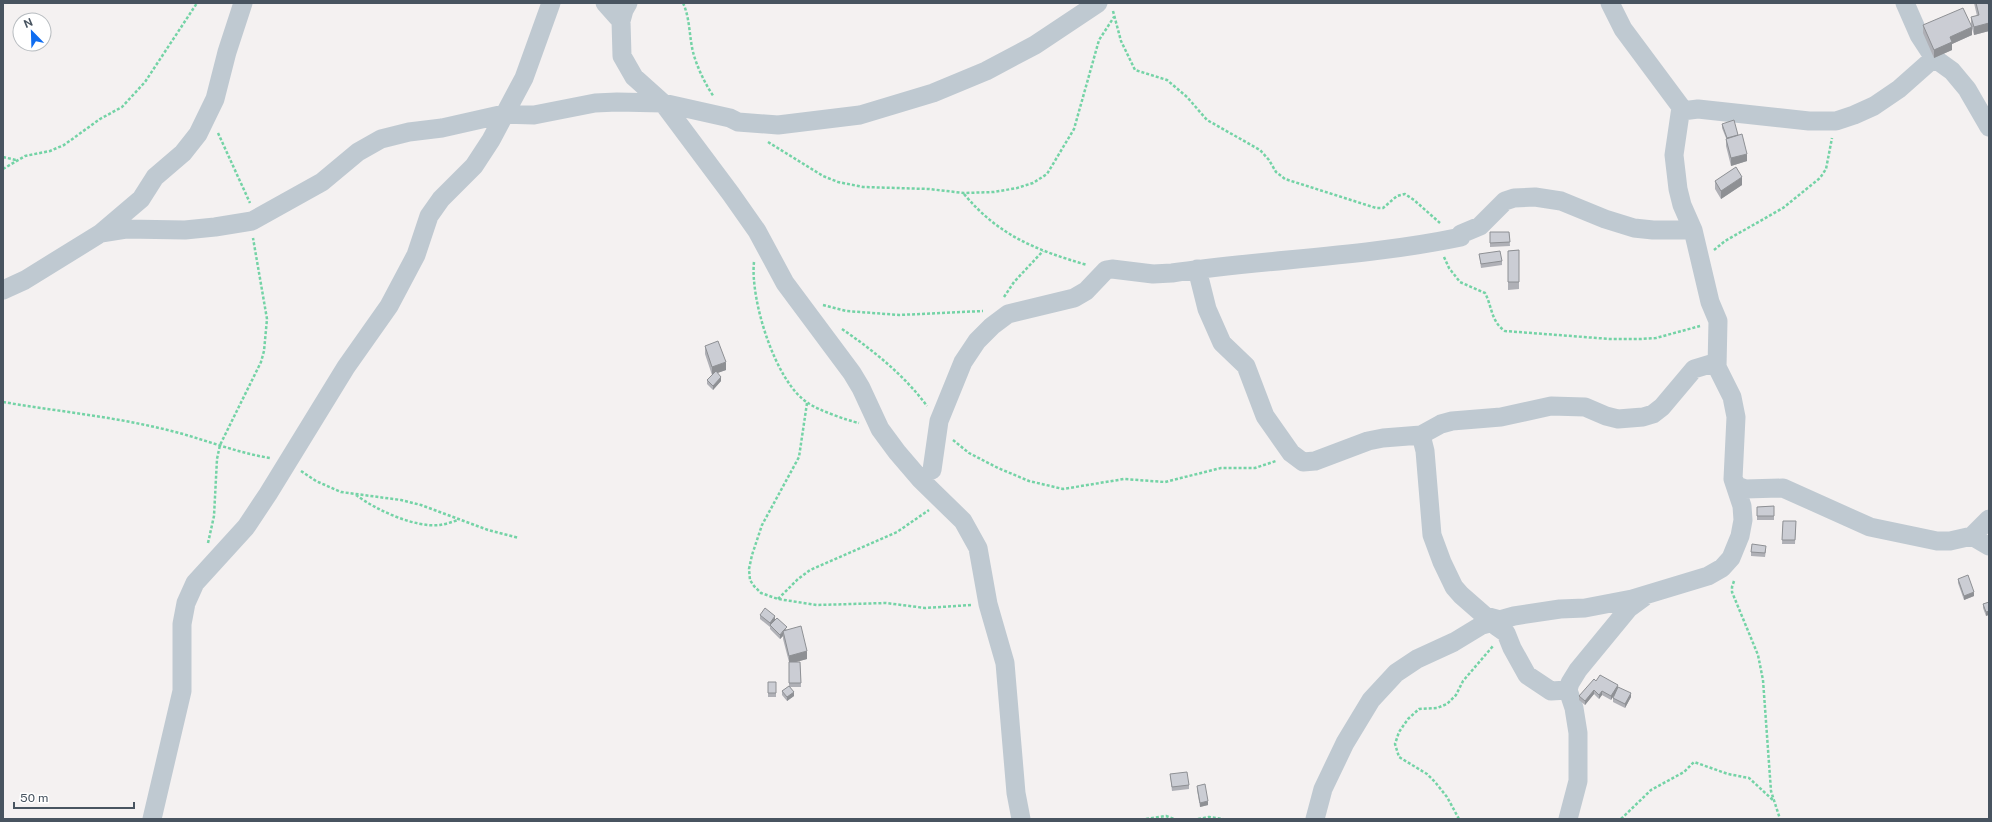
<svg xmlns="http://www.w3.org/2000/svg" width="1992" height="822" font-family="'Public Sans',sans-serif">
<rect width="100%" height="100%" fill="#f4f1f1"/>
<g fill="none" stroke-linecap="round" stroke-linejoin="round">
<path stroke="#74d3a6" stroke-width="2.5" stroke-dasharray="3 2" stroke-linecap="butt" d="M683,3C690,18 689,35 693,52C697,67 705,84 714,97
M1113,11L1121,41L1135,70L1167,80L1187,97L1207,120L1260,150L1269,160L1276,172L1285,179L1376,208H1383L1397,196L1405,194L1414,200L1440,223
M218,133L250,203
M768,142L823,176L838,182L863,187L929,189L964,193L994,192L1017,188L1033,183L1047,174L1074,129L1099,40L1114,17
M3,157L16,160
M3,169L25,156L50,151L64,145L100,119L122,107L145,82L197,3
M964,194C999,236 1036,250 1087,265
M1714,250L1725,241L1783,208L1820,178L1826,169L1832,138
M1444,257L1449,268L1460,282L1485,293C1492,306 1491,322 1505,331L1610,339H1640L1656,338L1700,326
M754,262C750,299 775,382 808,403C818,410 846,420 859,423
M1004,297L1014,282L1043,251
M823,305L846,311L899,315L983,311
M842,329C874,351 904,375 927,406
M3,402C55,411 108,416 159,428C197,436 232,452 270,458
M807,403L799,457L762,525L752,555L749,569L750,580L754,586L761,593L778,599L817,605L886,603L925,608L971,605
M953,440L969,453L998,468L1029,481L1063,489L1124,479L1165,482L1221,468H1255L1276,461
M301,471L316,481L341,492L401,500L421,505L488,530L519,538
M356,495C376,510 415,528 440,525C446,524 452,522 458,520
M208,543L214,516L217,459L220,445L261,362L264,351L267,319L253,238
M1734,581L1732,587V592L1758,655L1763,680L1771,791L1780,819
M778,599L798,579L810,570L897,532L929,510
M1146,819L1166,816L1174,819
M1198,819L1209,817L1223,819
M1459,819L1447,797L1435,782L1427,774L1399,757L1395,744L1399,732L1408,719L1419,709L1437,708L1447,704L1456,695L1463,681L1493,646
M1621,819L1651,790L1684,772L1694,762L1728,774L1749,778L1774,801"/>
<path stroke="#bfc9d1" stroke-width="19" d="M605,3L621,21L622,56L634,77L663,103L731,194L757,231L785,283L852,373L861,388L880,429L897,452L921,480L963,521L978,548L988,604L1005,663L1016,793L1021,819
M1905,3L1919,35L1934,58L1952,71L1967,89L1989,127
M621,21L624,10L628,3
M1682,111L1698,109L1809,121H1836L1854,115L1874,106L1899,89L1934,58
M101,233L141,199L155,177L183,153L198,134L215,99L227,52L243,3
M1197,269L1207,309L1222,343L1246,366L1265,416L1291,453L1303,462L1315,461L1368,441L1383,438L1421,435L1441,424L1452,421L1501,417L1551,406L1585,407L1606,416L1618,419L1643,417L1653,414L1662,407L1694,369L1717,362
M3,290L25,280L101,233L126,229L185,230L215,227L252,221L322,182L358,152L381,139L409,132L442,128L504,114L534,115L595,103L617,102L663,103L730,118L738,122L778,125L860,115L933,93L986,71L1035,45L1098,3
M1423,435L1422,439L1425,451L1432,535L1442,562L1454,587L1461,595L1485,616L1500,620L1496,626L1506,633L1512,648L1527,675L1551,691L1568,690
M932,470L939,421L963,362L977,341L992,326L1008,314L1074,298L1086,291L1106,270L1112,269L1153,274L1172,273C1268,259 1365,257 1461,237V234L1480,226L1505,201L1514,198L1535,197L1561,201L1605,219L1634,228L1653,230H1693
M1733,479L1737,486L1745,489L1783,488L1870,527L1937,541H1950L1972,536L1989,546
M1972,536L1989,519
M152,819L182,691V624L186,603L195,583L246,527L268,494L346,367L389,306L416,255L429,216L441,199L474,166L491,140L524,78L551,3
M1315,819L1323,789L1345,743L1371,700L1396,673L1417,659L1454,642L1482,625L1514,616L1560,609L1585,608L1632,599L1708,576L1722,568L1731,558L1740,536L1743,520L1742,506L1733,479L1736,417L1732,397L1717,367L1718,321L1710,302L1693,230L1682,205L1678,189L1674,155L1681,107L1623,29L1610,3
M1568,819L1578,781V733L1574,708L1568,690L1570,683L1578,670L1629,608L1644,597"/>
</g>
<path fill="#afb0b6" d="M1974,3H1988L1989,8V31L1974,35L1971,25V17L1977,16Z
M1923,25L1972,35L1952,44V50L1934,58L1923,33Z
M1722,124L1747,161L1731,166L1726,146V138L1722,128Z
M1715,181L1742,185L1721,199L1715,189Z
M1490,232H1509L1510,246L1490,247Z
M1519,250V289L1508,290V251Z
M1479,254L1502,261V265L1481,268Z
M705,346L726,370L717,373L721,381L713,390L707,384V380L712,375L705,354Z
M1774,506V520H1757V507Z
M1783,521H1796L1795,544H1782Z
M1766,550L1765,557L1751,556V552Z
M1958,579L1974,596L1964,600L1958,583Z
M1989,602L1986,616L1983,608V604Z
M760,615L775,620L787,630L807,659L795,662H800L801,687H790L794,696L787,701L782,695V691L789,686V662L783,639V636L780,639L770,629V627L760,619Z
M1596,681L1618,688L1631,697L1625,708L1613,702V698L1616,692L1611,700L1602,695L1599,699L1594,694L1585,705L1579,700V696Z
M768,682H776V697H768Z
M1170,774L1189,785V789L1172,791Z
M1197,786L1208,805L1200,807L1197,790Z"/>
<path fill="#8e9094" d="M1989,23V31L1974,35V27Z
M1972,27V35L1952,44V50L1934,58V50L1950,37Z
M1747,154V161L1731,166V158Z
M1742,177V185L1721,199V191Z
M726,362V370L712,375V367Z
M721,377V381L713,390V386Z
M1974,592V596L1964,600V596Z
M1989,611V615L1986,616V612Z
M775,616V620L770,625V627V623Z
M783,632V636L780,639V635Z
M807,651V659L789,664V656Z
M1618,685V689L1611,700V696Z
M1594,690V694L1585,705V701Z
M1602,691V695L1599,699V695Z
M794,692V696L787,701V697Z
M1631,693V697L1625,708V704Z
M1208,801V805L1200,807V803Z"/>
<path fill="#cbcdd4" stroke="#8e9094" d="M1976,3H1988L1989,8V23L1974,27L1971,17L1979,15Z
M1963,8L1972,27L1950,37L1952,42L1934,50L1923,25Z
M1734,120L1738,135L1727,138L1722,124Z
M1742,134L1747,154L1731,158L1726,139Z
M1736,167L1742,177L1721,191L1715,181Z
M1490,232H1509L1510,242L1490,243Z
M1519,250V282H1508V251Z
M1500,251L1502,261L1481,264L1479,254Z
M718,341L726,362L712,367L705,346Z
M716,371L721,377L713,386L707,380Z
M1774,506V516H1757V507Z
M1783,521H1796L1795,540H1782Z
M1752,544L1766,546L1765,553L1751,552Z
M1968,575L1974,592L1964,596L1958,579Z
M1989,602V611L1986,612L1983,604Z
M765,608L775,616L770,623L760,615Z
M777,618L787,627L783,631L780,635L770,625Z
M801,626L807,651L789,656L783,631Z
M789,662H800L801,683H789Z
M1600,675L1618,685L1611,696L1602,691L1599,695L1594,690L1585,701L1579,696L1594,679L1596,681Z
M768,682H776V693H768Z
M789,686L794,692L787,697L782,691Z
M1618,687L1631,693L1625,704L1613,698Z
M1187,772L1189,785L1172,787L1170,774Z
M1205,784L1208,801L1200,803L1197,786Z"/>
<rect width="1992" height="822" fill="none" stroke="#485460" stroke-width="8"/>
<g transform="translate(32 32) rotate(337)"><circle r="19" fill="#ffffff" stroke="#b6bbbf"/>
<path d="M0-3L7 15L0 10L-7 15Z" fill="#0f6df0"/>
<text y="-6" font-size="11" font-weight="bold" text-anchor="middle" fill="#485460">N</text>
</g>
<path d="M14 802v6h120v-6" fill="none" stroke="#485460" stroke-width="2"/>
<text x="20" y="802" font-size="12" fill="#485460" stroke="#ffffff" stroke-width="3" paint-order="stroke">50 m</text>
</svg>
